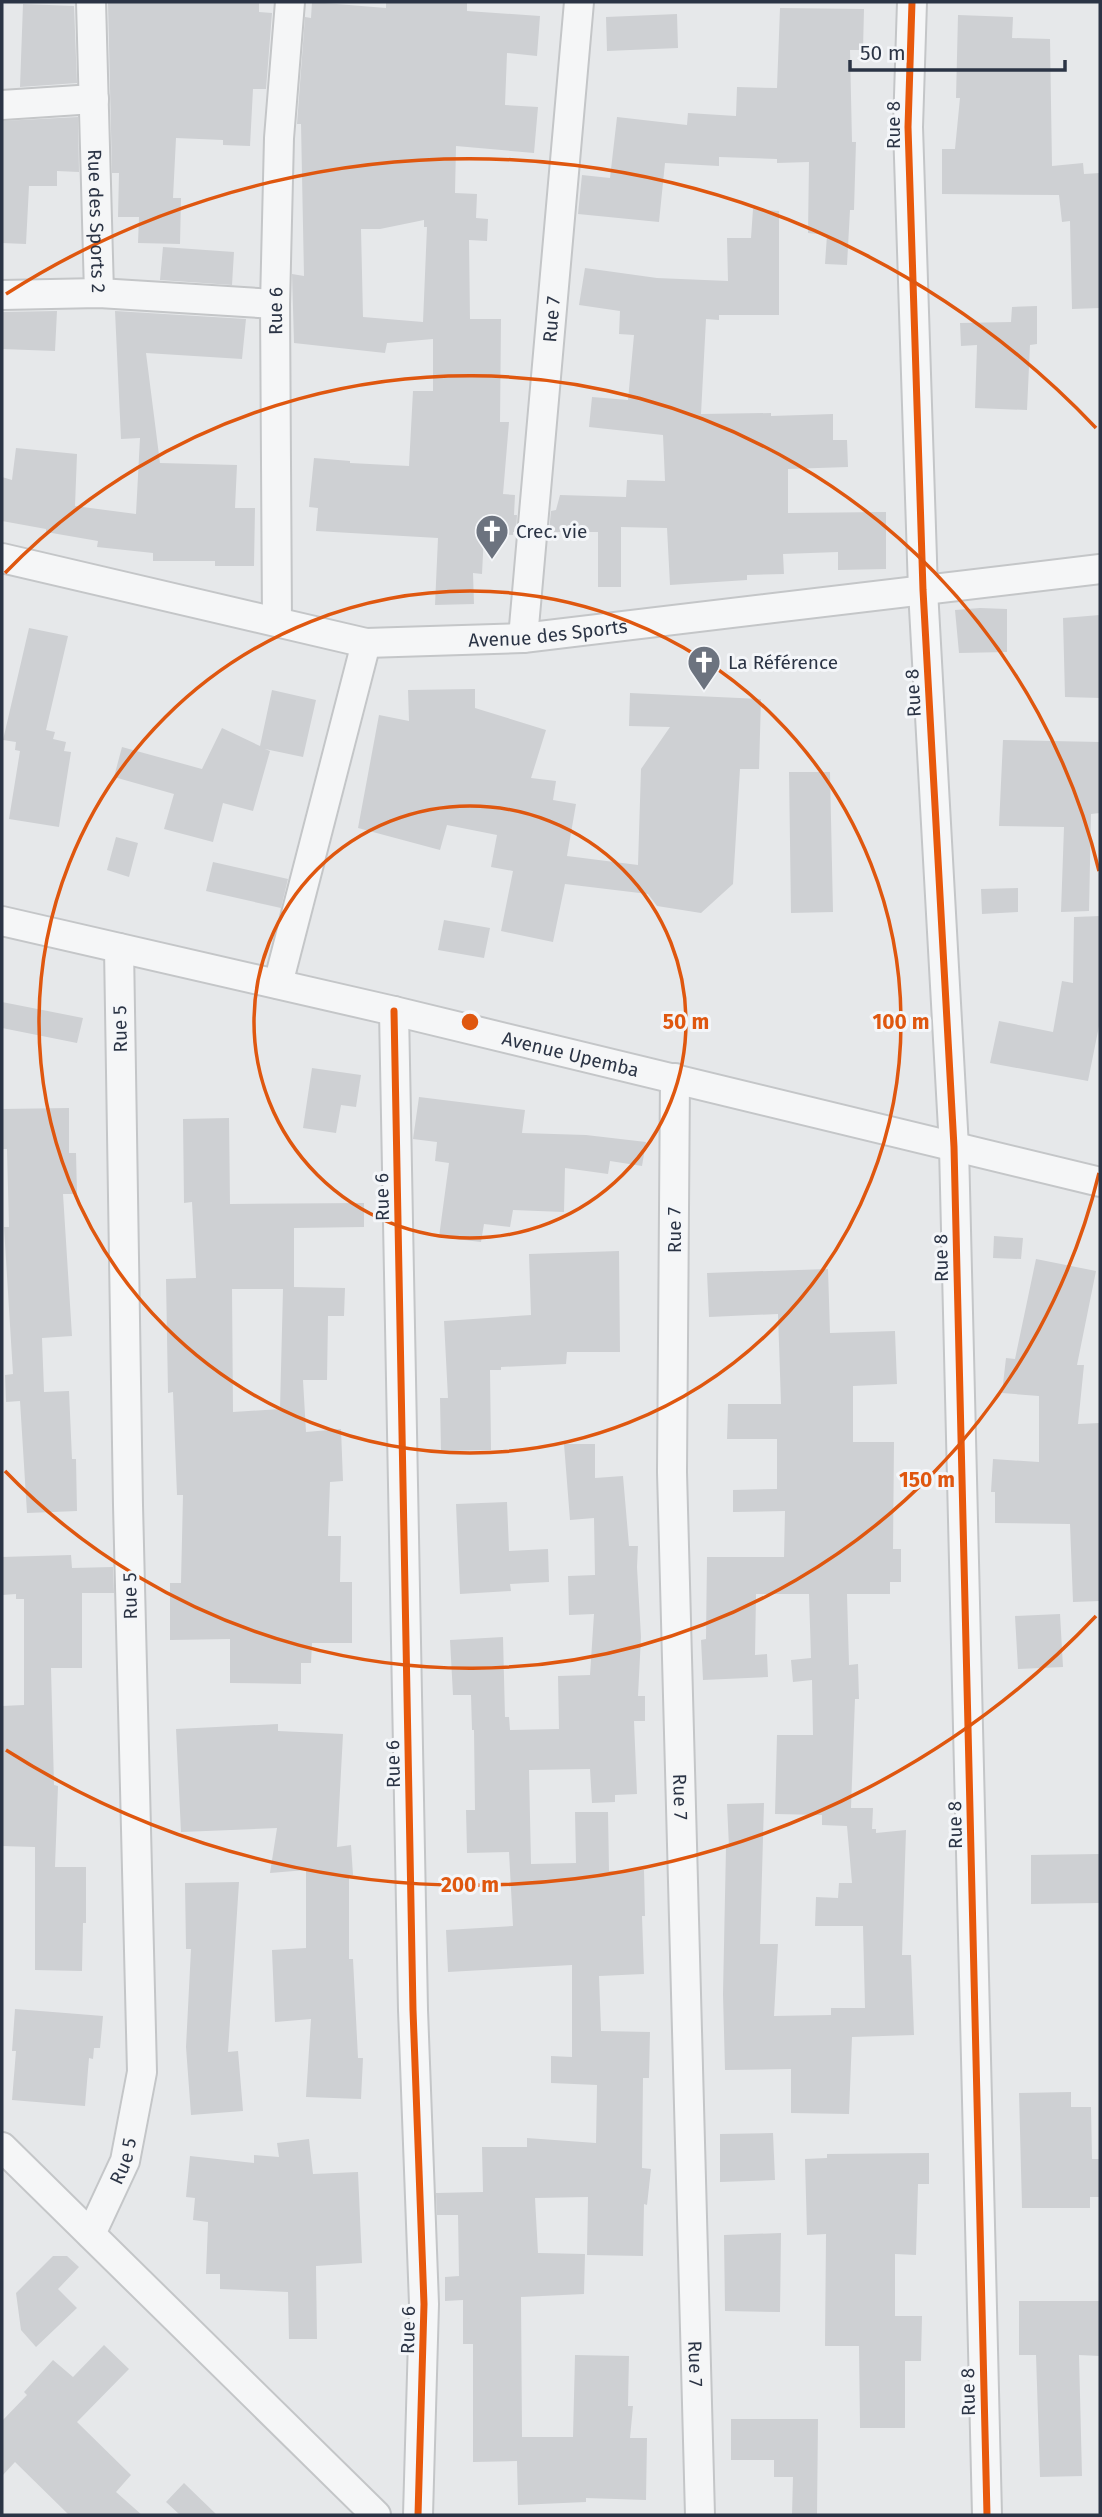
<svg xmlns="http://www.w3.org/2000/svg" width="1102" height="2517" font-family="'Fira Sans',sans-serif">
<rect width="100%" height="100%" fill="#e6e8ea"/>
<path fill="#ced0d3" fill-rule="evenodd" d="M108,2H259V12L272,13L266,89H253L250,146L223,145V140L176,138L173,198H181L180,244L138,243L139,217H118L119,173H112Z
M312,2L386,8V2H467V11L540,16L537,56L507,53L505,105L538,107L534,153L456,146L455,193L477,194L476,218L488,219L487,241L469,240L470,319H501L500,422H509L503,494L515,495L514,515H517L516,532H513V535L484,534L482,574L473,573L474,604L435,605L438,538L316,531L318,508L309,507L314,458L350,461V463L409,466L413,391H433V339L387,343L385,353L294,343L292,274L304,276L301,124H297L305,17L311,18ZM424,220V227H427L423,322L363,317L361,229H380Z
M23,4L74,6L77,83L20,87Z
M780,8L864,9L863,50H850L852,142H856L854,210H850L847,265L825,264L827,235L808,233L809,162L777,163V159L719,157V166L665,163L659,222L578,214L582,175L610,178L617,117L687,125L688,113L736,116L737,87L777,88Z
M677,14L678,48L607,51L606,17Z
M958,15L1013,17L1012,38L1050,39L1052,166L1083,163L1084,174L1100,173V308L1072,309L1070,221L1062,222L1059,195L942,194V149H955L960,98H956Z
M78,117L79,172L57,171V186H29L26,244L2,243V121Z
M753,209L779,211V315H719V320L706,319L701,414L771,413V416L833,414V440H847L848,467L788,469V513L886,512V569L838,570V552L783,554L784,574L747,575V580L670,585L667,528L621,527V587H598V532H549L551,511L556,510L560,495L626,497L627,480L665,481L663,435L589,427L592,397L628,400L634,335L619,334L620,311L579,305L585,268L657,278L728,281L727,238H751Z
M163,247L234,252L232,285L160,280Z
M1037,306V344L1030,345L1027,410L975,408L977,345L961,346L960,323L1011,322L1012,307Z
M57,311L55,351L2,349V312Z
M115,311L246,319L242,359L146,353L160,463L237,465L235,508H255L254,566H215V561H153V553L97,547L98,541L46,532V529L2,521V477L12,480L16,448L77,454L75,506L136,514L140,438L121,439Z
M980,608L1007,609V652L959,653L955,610Z
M1100,615V698L1065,697L1063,618Z
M29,628L68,636L46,730L55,732L53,739L66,742L64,751L71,752L59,827L9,819L20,751L15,750L16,742L3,740Z
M475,689V708L546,730L531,778L556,781L553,800L576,804L567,856L638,865L641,769L670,727L629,726L630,693L761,699L759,769H740L733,884L701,913L657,906L648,894L565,884L553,942L501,931L513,871L491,867L497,835L447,825L440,850L358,828L379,715L409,721L408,690Z
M272,690L316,700L303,757L265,749L270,751L253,811L223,803L213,842L164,829L174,794L114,777L122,747L202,769L222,728L260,746Z
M1003,740L1100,742V813L1091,814L1089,911L1061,912L1064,827L999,826Z
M789,772H830L833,912L791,913Z
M116,837L138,843L129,877L107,870Z
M213,862L288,879L281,908L206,891Z
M1018,888V912L982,914L981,889Z
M1100,916V1021L1088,1081L990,1063L999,1021L1053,1032L1062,981L1073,983L1074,917Z
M444,920L490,928L484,958L438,950Z
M2,1002L83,1018L77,1043L2,1028Z
M312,1068L361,1075L356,1107L341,1105L336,1133L303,1128Z
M419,1097L525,1110L522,1133L586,1135L646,1142L642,1166L610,1161L608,1174L565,1168L564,1212L513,1210L510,1227L484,1224L481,1242L439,1237L449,1163L435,1161L437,1142L413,1139Z
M69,1108V1153H76L77,1194H63L72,1336L42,1338L44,1392L69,1391L72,1459H76L77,1511L27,1513L20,1401L6,1402L5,1375L13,1374L4,1227H9L7,1149H2V1109Z
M229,1118L230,1204L364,1203V1227L294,1228V1287L345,1288L344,1316H328L327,1380H303L306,1432L341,1429L343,1481L330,1482L328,1536H341L340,1582H352V1643H312L311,1663H301V1684L230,1683V1639L170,1640V1583H181L183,1495H177L173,1392L168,1393L166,1279L196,1278L192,1202L184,1203L183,1119ZM232,1289H283L280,1409L233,1412Z
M994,1236L1023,1238L1021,1259L993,1258Z
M619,1251L620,1352H567L566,1364L501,1367V1370H490L491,1450L441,1451L440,1398H448L444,1321L531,1315L529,1254Z
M1036,1259L1096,1271L1077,1365H1084L1078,1424L1100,1423V1601L1073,1602L1070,1524L995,1523V1492H991L993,1459L1039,1462V1396L1002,1393L1006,1358L1015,1359Z
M828,1269L830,1333L895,1331L897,1384L853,1386V1442H894L893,1549H901V1582H890V1594H847L849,1665L858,1664L859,1699H855L851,1808H873L872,1829H876V1833L906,1830L902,1955H911L914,2035L852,2037L849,2114L791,2113V2069L725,2070L723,1994L726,1847H729L727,1804L764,1803L760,1944H778L774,2016L831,2015V2008H865L863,1926H815L816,1897L838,1898L839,1883H852L847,1826L822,1825V1815L775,1814L777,1735H813L812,1680L793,1682L791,1660L811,1658L809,1594H756L755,1655L767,1654L768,1677L703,1680L701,1640L706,1639L707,1557H784L785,1511L733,1512V1490L777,1489V1439H727L728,1404H781L778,1314L709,1317L707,1273Z
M564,1444H595V1478L623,1476L629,1546H638L637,1567L641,1637L638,1696H645V1721H634L637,1794L615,1795V1802L592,1803L590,1769L529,1770L531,1864L576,1863L575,1812H608L609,1871L644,1870L645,1916H642L644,1974L599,1976L601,2031L650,2032L649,2078H643L642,2168L651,2169L647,2205L644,2204L643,2256L587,2255L588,2197L535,2198L538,2253L585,2254L584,2294L521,2297L522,2437H573L575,2355L629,2356L628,2406H633L630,2438H647L646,2500L586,2498V2502L518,2505L517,2461L473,2462V2344H463V2300L445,2301V2277L459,2276L458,2215H437L436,2193L483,2192L482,2147H527V2138L596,2143L597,2085L551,2083V2056L572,2057V1965L448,1972L446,1930L513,1926L509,1852L467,1853L466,1810H475L474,1730H472L471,1695H453L450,1640L503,1637L505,1717H509L510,1730L559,1729L558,1676L590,1675L594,1614L569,1615L568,1576L595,1575L594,1518L570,1520Z
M507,1502L509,1551L548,1549L549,1582L510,1584L511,1591L460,1594L456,1504Z
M71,1555L72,1568L113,1567L114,1593H82V1668H51L54,1785L58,1786L55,1867H86V1923H83L82,1971L35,1970V1847L2,1846V1706L24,1705V1599H16V1594L2,1595V1557Z
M1060,1614L1063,1667L1018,1669L1015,1616Z
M278,1724V1731L343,1734L337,1847L351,1845L353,1875L349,1876V1959H353L358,2058H363L361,2099L306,2097L311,2019L275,2022L272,1950L306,1948V1870L270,1873L277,1828L181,1832L176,1729Z
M1100,1854V1903L1031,1904V1855Z
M239,1882L228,2052L238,2051L243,2111L191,2115L186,2047L191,1949H186L185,1883Z
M15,2009L103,2016L100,2048H94L93,2059L89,2058L85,2106L12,2100L16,2051H12Z
M1071,2092V2107H1091L1092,2159H1100V2197H1090V2208H1022L1019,2093Z
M773,2133L775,2180L720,2182V2134Z
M309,2139L313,2174L358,2172L362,2263L316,2266L317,2339H289L288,2292L220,2289V2274H206L208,2222L193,2220L195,2198L186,2197L190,2156L254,2163V2155L279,2157L277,2143Z
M929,2153V2184H918L916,2255L895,2254V2316H922L921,2361H905V2428H860L859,2346H825L826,2234L807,2235L805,2159L827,2158V2154Z
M781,2233L780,2312L725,2311L724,2235Z
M53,2256H67L79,2267L58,2289L77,2308L36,2347L21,2330L16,2293Z
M1019,2301H1100V2356L1079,2355L1082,2476L1040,2477L1036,2355H1019Z
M104,2345L129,2369L77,2422L131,2475L116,2492L142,2515H69L15,2462L2,2476V2421L27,2395L24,2392L53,2360L73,2377Z
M731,2419H818L817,2515H792L793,2477H774V2460H731Z
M184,2483L217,2515H180L166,2502Z"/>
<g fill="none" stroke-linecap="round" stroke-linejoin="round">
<defs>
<g id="minor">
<path id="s1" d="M91,2L99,293"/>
<path d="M912,2L908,127L923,590L954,1147L987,2515"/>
<path d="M2,105L94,99"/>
<path d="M2,295L99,293L275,304"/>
<path id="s2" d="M2,558L366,643L523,638L1100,569"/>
<path id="s3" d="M277,621L275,304L279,138L290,2"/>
<path id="s4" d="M523,638L579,2"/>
<path id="s5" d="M2,921L394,1011L1100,1182"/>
<path d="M278,984L366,643"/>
<path d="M394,1011L413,2010L424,2304L418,2515"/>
<path id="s6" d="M675,1078L672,1472L700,2515"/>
<path d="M2,2147L376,2515"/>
<path id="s7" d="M91,2234L125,2161L142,2072L128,1505L119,948"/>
</g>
</defs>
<use href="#minor" stroke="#c4c6c8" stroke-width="32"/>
<use href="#minor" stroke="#f5f6f7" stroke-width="28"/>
<defs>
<path id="cycleway" d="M912,2L908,127L923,590L954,1147L987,2515
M394,1011L413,2010L424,2304L418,2515"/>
</defs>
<use href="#cycleway" stroke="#f4f6f9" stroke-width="11"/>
<use href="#cycleway" stroke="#e8590c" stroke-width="7"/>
</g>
<g fill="none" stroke="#df570f" stroke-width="3.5">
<circle cx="470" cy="1022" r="216"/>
<circle cx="470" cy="1022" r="431"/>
<path d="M1099 1173A647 647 0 0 1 5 1471M5 573A647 647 0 0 1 1099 871"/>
<path d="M1096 1616A863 863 0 0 1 6 1750M6 294A863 863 0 0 1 1096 428"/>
</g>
<defs>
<symbol id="church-pin" viewBox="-11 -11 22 30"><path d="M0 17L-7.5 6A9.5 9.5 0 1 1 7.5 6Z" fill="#6c737f" stroke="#f4f6f9"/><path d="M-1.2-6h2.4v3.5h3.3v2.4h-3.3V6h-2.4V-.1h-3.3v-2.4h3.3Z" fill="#fff"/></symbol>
</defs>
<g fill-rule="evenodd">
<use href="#church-pin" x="473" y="512" width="38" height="52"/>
<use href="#church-pin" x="685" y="643" width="38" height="52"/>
</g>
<g text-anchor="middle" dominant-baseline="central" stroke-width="6" stroke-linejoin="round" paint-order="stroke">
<g font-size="19" fill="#2b3445" stroke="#f4f6f9">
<text transform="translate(893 125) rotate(-90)">Rue 8</text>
<text stroke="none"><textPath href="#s1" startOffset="219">Rue des Sports 2</textPath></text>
<text stroke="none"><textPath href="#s3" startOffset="310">Rue 6</textPath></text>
<text stroke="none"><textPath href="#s4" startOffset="320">Rue 7</textPath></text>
<text stroke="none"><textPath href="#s2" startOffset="556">Avenue des Sports</textPath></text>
<text transform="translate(913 693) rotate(-93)">Rue 8</text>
<text transform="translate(120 1029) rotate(-91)">Rue 5</text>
<text stroke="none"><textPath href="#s5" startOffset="584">Avenue Upemba</textPath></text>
<text transform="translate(382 1197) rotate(-91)">Rue 6</text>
<text transform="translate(674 1230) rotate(-90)">Rue 7</text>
<text transform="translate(941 1258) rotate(-91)">Rue 8</text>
<text transform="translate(130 1596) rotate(-91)">Rue 5</text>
<text transform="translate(393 1764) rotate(-91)">Rue 6</text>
<text stroke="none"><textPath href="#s6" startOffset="719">Rue 7</textPath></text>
<text transform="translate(955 1825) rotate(-91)">Rue 8</text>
<text stroke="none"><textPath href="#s7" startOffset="80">Rue 5</textPath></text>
<text transform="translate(408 2330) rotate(-89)">Rue 6</text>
<text stroke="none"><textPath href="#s6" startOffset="1286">Rue 7</textPath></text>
<text transform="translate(968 2392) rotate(-91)">Rue 8</text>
</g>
<g font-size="19" fill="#2b3445" stroke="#f4f6f9" text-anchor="start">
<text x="516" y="531">Crec. vie</text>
<text x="728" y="662">La Référence</text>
</g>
</g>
<circle cx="470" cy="1022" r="10" fill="#df570f" stroke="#f4f6f9" stroke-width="3.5"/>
<g font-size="21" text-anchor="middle" font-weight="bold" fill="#df570f" stroke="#f4f6f9" stroke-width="6" stroke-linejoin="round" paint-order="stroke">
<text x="686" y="1029">50 m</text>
<text x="901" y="1029">100 m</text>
<text x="927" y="1487">150 m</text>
<text x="470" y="1892">200 m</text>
</g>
<rect width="1102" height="2517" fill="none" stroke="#2b3445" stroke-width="7"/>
<path d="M850 60v10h215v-10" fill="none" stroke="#2b3445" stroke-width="3.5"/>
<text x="860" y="60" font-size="21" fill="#2b3445" stroke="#f4f6f9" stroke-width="5" paint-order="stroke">50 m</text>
</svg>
